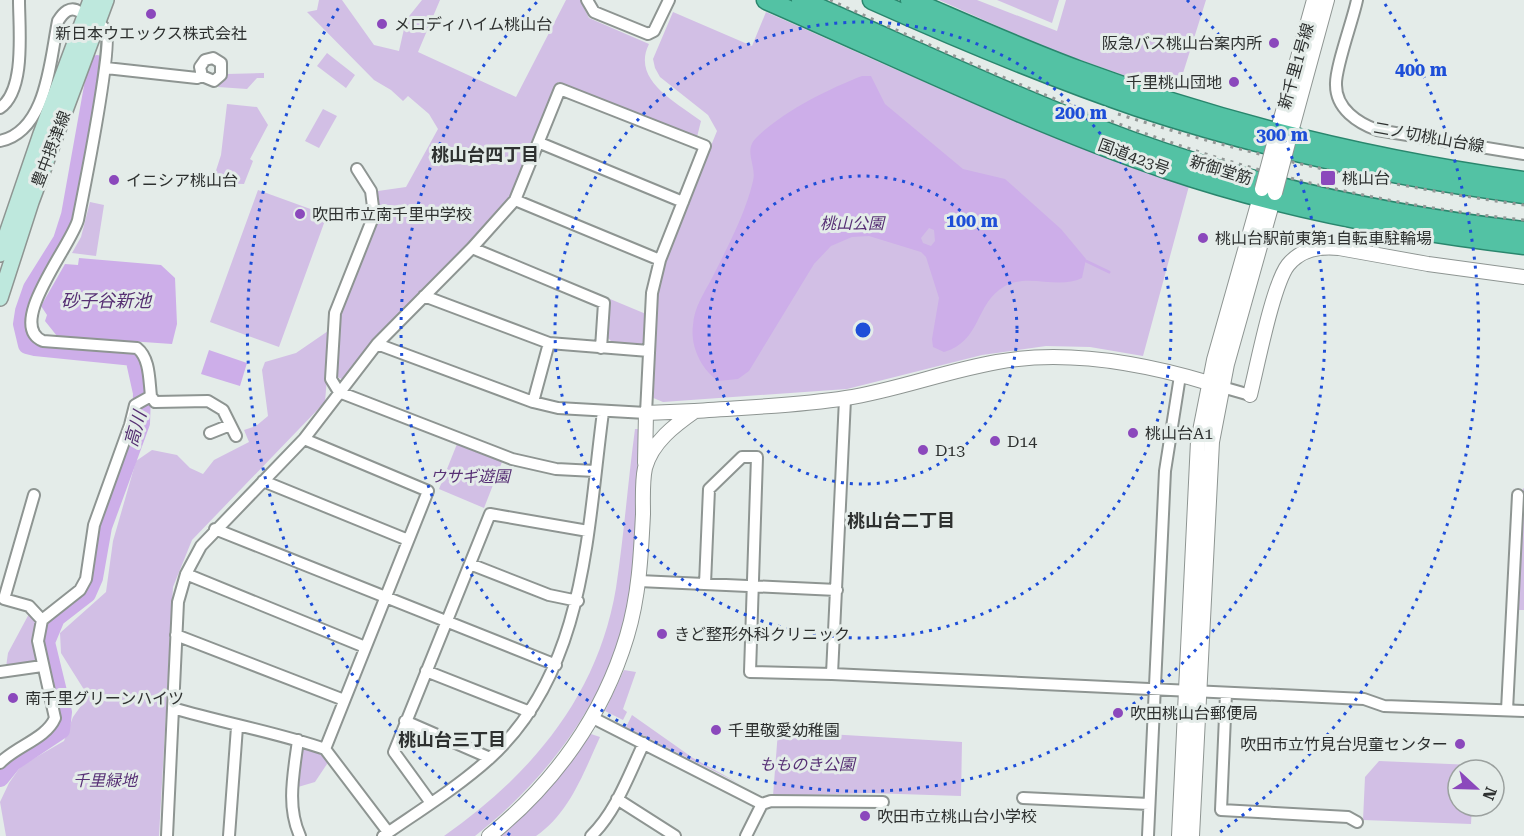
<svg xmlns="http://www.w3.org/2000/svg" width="1524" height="836" font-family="'Roboto Serif','Noto Sans JP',serif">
<rect width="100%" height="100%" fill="#e4ece9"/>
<path fill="#d2bfe5" d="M319,0H342L374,45L399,51L406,20L422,0H440L418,52L516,97L566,0H580L589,18L649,44C631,80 676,102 701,121L697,137L558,82L521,174L506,203L485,228L377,335L342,379L334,376L339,313L379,209L375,198L378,191L406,187L438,129L429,114L408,96L403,101L391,90L374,80L307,12L317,10Z
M939,0H977L1057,31L1066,0H1206L1178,89L1169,91L1049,49Z
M997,0H1059L1052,23Z
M673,12L752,46L766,12C906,73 1044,139 1189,186L1143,356L1090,347L1046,346L982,355L847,389L663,402L651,397L657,290L665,258L717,131L708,115L660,77L655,68L653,59Z
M327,53L355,75L346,88L317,66Z
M264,73V78H257L247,89L218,87L227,74Z
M227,104L257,107L268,125L250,159L253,161L244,184L212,183L221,155Z
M323,109L337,116L319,148L305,141Z
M258,190L327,215L279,347L210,322Z
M90,202L104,205L96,256L72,253L81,237Z
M610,299L646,314L645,340L641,345L613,343L608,338Z
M331,329L325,402L192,540L173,587L159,836H6L0,802L9,783L21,766L64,741L73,717L88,696L61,653L60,633L106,592L113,541L136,461L152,450L177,455L190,468L203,474L214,460L249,442L244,430L256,426L268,416L262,370L265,362L296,353Z
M635,429H641C638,479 638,530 633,579C620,683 555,773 475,836H444C531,775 598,696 616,588C624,535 628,481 635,429Z
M457,444L502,462L484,508L439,489Z
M1523,488L1524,489V610H1517Z
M30,612L37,620C35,631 37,658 34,664L6,667L8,653Z
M624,670L636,672L623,709L627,712L623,720L605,711Z
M632,715L693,758L740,784L626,727Z
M778,731L962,742L961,796L869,793L773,796Z
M591,734L600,737C584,772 569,814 536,836H499C536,806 564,772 591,734Z
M304,747L316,751L329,761L315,782L298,787L301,750Z
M1379,761L1473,765V770H1458V806H1472L1471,824L1363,820L1365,777Z"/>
<path fill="#cdaee9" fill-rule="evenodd" d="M862,76H871L885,104L963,169L1005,179L1061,229L1086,259L1082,278C1058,290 1029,273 1005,286C974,304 982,341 944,352L933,347L932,339L939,298L926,257L921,252L869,236L852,237L831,246L814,264L749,371L738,379L718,381C701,369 690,346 693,325C694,308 704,293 712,278C727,248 745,215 753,181C757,166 743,151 756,138C782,112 828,89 862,76ZM929,228L934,230L935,241L931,246L923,243L921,238Z
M79,258L161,265L175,278L177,324L172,344L57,336L45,321L47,315L41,306L65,264L78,265Z
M209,350L247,363L240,386L201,374Z"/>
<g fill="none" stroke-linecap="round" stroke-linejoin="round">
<path stroke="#cdaee9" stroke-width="3" d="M1086,261L1109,272"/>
<path stroke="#cdaee9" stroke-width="18" d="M0,778L13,762L61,730L63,712L46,642L56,618L87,594L94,578L103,527L141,423L142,393L134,357L35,347L27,345L22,324L24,311L32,288L62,240L70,215L97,64"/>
<defs>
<path id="minor" d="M587,0L594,12L648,34L654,31L669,0
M1357,0C1353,20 1335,68 1336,85C1336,109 1358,123 1377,130L1524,154
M106,68L197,78L202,76L214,81L221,75V63L213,58L205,60L200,67L202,76
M0,108C26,90 19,29 19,0
M0,141C47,131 50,60 58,21C63,13 70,5 80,12C87,16 101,23 106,30C114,42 83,195 78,220C71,246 5,325 43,341L137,348C150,358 149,380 151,396L135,405L130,425L94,525L86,579L80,590L42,620L38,641L55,718C46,739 16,746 0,763
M540,143L683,202
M357,169L371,191L374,215L335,313L331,379L339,392L512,459L556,469L595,471
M515,200L660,260
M472,248L604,303L601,348
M424,296L549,343L649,351
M1215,385L1250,395
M151,396L155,402L208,401L223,410L236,436
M845,399L832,674L1364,699L1384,706L1524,711
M533,402L549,343
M210,433L230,425
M263,481L408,540
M34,495L4,599L29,606L42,620
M215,529L556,665
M470,564L549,595L578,601
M186,574L365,647
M639,581L837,590
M705,584L709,489L742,457H757L750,672L832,674
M176,635L344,700
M426,671L530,712
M0,672L42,666
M1226,693L1221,810L1348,817L1357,822
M173,708C223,723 276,732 325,749L428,491L304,439
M1507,710L1518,495
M593,718L762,804L771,801L883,802
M405,721L490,758
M298,740C294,772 286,806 300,836
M325,749L388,832
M1023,798L1149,804
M617,799L675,836
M431,803L394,752L490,514L588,531
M167,836L178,602L186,574L201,546L304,439L377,344L472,248L515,200L560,89L705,146L660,260L652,293L646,413L558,408L533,402L377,344
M229,836L237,727
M383,836C419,811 458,787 490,758C586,670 587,532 603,412
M591,836C616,812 629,774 644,743
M746,836L762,804
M1148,836L1165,471L1180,376"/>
<path id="tertiary" d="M1275,140L1314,0
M1288,143L1327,0
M1250,395C1257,367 1273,284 1288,265C1301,249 1319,246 1339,248L1428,264L1524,277
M645,463L646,413L694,411
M489,836C554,784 603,716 627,636C639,596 641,555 643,514C643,499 642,482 645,468C652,442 675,425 695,411C745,407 797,406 846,398C897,390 946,371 997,362C1067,349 1142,363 1209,383
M1179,836L1198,441L1214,360L1262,190
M1192,836L1212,442L1227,364L1275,193"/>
<path id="secondary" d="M0,254L41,134L91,0
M0,298L31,202L106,0"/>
<path id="trunk" d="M766,0C899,58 1031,123 1169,170C1284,209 1403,231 1524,245
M801,0C911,48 1019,100 1131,141C1258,187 1390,216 1524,231
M872,0C959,39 1047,76 1138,107C1263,148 1393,177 1524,194
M910,0C966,24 1021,49 1078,70C1221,123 1373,160 1524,181"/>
</defs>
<use href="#minor" stroke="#8e9592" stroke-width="14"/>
<use href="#tertiary" stroke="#8e9592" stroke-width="16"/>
<use href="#secondary" stroke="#8e9592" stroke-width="18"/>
<use href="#trunk" stroke="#2a866d" stroke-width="21"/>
<use href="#minor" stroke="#fff" stroke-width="10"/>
<use href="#tertiary" stroke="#fff" stroke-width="14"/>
<use href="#secondary" stroke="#bee8dd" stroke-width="15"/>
<use href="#trunk" stroke="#53c2a4" stroke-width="18"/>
<path stroke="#929896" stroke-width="3" stroke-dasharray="3 6" stroke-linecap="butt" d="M830,0C937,48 1050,101 1161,139C1278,180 1401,207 1524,220
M1118,114C1250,156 1387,186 1524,205"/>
<defs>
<path id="tertiary-bridge" d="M1262,189L1275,140
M1275,193L1288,143"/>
</defs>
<use href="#tertiary-bridge" stroke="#8e9592" stroke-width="16" stroke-linecap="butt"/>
<use href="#tertiary-bridge" stroke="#fff" stroke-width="14"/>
</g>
<g fill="none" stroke="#1d4ed8" stroke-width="3" stroke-dasharray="3 6">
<circle cx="863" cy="330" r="154"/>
<circle cx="863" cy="330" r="308"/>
<path d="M1187 0A462 462 0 1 1 539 0"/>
<path d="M510 835A616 616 0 0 1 341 4M1385 4A616 616 0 0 1 1216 835"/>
</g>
<g fill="#8b48bc" stroke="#e4ece9" stroke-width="2">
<circle cx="151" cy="14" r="6"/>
<circle cx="382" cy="24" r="6"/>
<circle cx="1274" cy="43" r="6"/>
<circle cx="1234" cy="82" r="6"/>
<rect x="1320" y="170" width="16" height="16" rx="3"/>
<circle cx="114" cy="180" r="6"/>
<circle cx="300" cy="214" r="6"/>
<circle cx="1203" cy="238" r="6"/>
<circle cx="1133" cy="433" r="6"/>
<circle cx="995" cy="441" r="6"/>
<circle cx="923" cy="450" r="6"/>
<circle cx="662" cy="634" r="6"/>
<circle cx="13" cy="698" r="6"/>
<circle cx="1118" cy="713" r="6"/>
<circle cx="716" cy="730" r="6"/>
<circle cx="1460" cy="744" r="6"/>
<circle cx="865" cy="816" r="6"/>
</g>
<g text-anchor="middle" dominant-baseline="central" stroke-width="6" stroke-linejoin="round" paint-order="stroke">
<g font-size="16" fill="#2e3130" stroke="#e4ece9" text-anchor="start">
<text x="394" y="24">メロディハイム桃山台</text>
<text x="151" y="33" text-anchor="middle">新日本ウエックス株式会社</text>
<text x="1262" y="43" text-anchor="end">阪急バス桃山台案内所</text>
<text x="1222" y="82" text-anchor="end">千里桃山団地</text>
<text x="1342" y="178">桃山台</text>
<text x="126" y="180">イニシア桃山台</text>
<text x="312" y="214">吹田市立南千里中学校</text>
<text x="1215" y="238">桃山台駅前東第1自転車駐輪場</text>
<text x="1145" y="433">桃山台A1</text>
<text x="1007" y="441">D14</text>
<text x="935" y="450">D13</text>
<text x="674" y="634">きど整形外科クリニック</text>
<text x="25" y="698">南千里グリーンハイツ</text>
<text x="1130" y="713">吹田桃山台郵便局</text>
<text x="728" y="730">千里敬愛幼稚園</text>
<text x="1448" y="744" text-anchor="end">吹田市立竹見台児童センター</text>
<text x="877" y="816">吹田市立桃山台小学校</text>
</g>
<g font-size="16" fill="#2e3130" stroke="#e4ece9">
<text transform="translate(1296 66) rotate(-74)">新千里1号線</text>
<text transform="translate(1429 137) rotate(10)">二ノ切桃山台線</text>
<text transform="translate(51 149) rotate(-69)">豊中摂津線</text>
<text transform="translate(1134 157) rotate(20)">国道423号</text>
<text transform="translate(1221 170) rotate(17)">新御堂筋</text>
</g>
<g font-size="16" font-style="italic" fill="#573075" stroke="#e4ece9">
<text x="852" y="223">桃山公園</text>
<text x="470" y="476">ウサギ遊園</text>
<text x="807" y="764">もものき公園</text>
<text x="105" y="780">千里緑地</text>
</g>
<g font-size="18" font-weight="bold" fill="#2e3130" stroke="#e4ece9">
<text x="485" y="154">桃山台四丁目</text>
<text x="901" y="520">桃山台二丁目</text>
<text x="452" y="739">桃山台三丁目</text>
</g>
<g font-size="18" font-style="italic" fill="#562f73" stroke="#e4ece9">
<text x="106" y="300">砂子谷新池</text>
<text transform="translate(135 429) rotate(-74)">高川</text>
</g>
</g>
<circle cx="863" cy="330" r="9" fill="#1d4ed8" stroke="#e4ece9" stroke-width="3"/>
<g font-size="18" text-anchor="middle" font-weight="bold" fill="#1d4ed8" stroke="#e4ece9" stroke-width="6" stroke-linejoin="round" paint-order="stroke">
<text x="1421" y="76">400 m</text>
<text x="1081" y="119">200 m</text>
<text x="1282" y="141">300 m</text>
<text x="972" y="227">100 m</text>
</g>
<g transform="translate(1476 788) rotate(112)"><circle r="28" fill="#e4ece9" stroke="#9ba19f" stroke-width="1.5"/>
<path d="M0-4.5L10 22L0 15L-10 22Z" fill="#8b48bc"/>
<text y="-9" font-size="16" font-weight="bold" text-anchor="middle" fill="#2e3130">N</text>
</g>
</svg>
